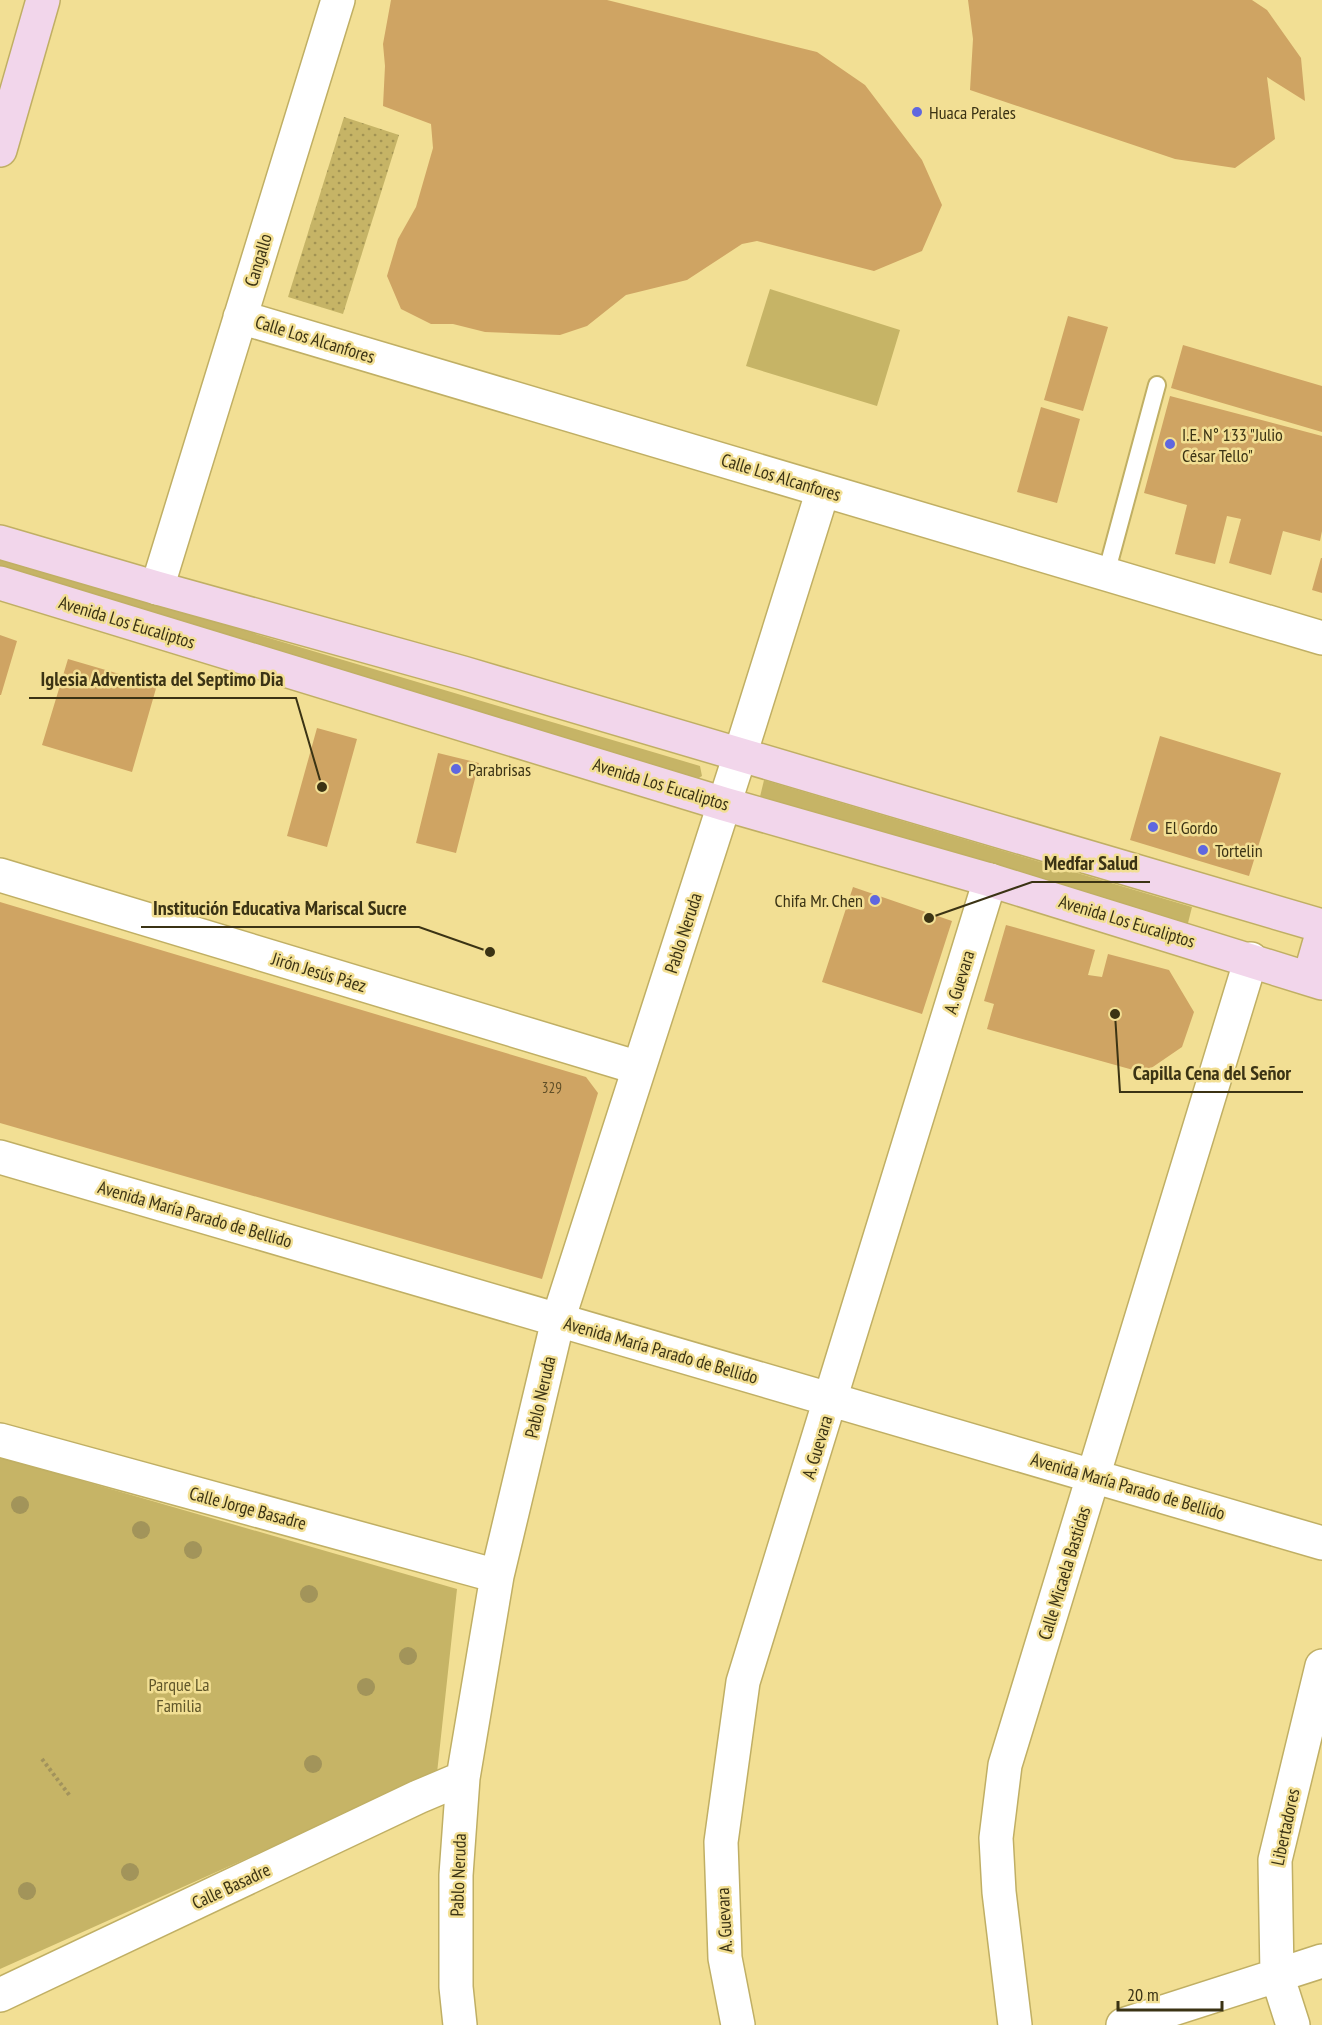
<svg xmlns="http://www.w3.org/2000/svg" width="1322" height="2025" font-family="'PT Sans Narrow',sans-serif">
<defs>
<pattern id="garden-dots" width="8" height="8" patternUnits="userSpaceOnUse" patternTransform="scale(1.5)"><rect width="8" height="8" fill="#c6b466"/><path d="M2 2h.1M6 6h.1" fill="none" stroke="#a29353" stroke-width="1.8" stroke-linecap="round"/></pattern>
</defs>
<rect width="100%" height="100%" fill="#f2df94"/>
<path fill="#c6b466" d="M770,289L900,330L877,406L746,366Z
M0,558L700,766L702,776L694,781L0,573Z
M764,780L1192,907L1188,923L1181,927L759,801Z
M0,1457L457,1589L437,1773L0,1969Z"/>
<path fill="url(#garden-dots)" d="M344,117L399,135L343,314L288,297Z"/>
<path fill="#cfa463" d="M391,0H607L817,52L865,85L922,160L942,205L922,251L874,271L757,241L742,244L687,280L626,295L587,326L560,335L485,332L453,324H431L401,309L387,276L398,239L416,207L433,148L431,124L383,106L385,66L383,44Z
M968,0H1252L1267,10L1301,58L1305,101L1267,77L1275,139L1235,168L1175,159L970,90L973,39Z
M1068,316L1108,327L1083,411L1044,400Z
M1183,345L1322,386V432L1171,388Z
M1170,396L1322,436V531L1320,541L1283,531L1271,575L1229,563L1241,519L1227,516L1215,564L1175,554L1187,505L1144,493Z
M1041,407L1080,419L1057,503L1017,492Z
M1321,558H1322V593L1312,590Z
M0,635L17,641L1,695H0Z
M68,659L157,685L132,772L42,745Z
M317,728L357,739L327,847L287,836Z
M1160,736L1281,773L1249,876L1130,840Z
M438,753L479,763L456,853L416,843Z
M853,887L952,921L922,1014L822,982Z
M0,902L586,1077L598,1093L542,1279L0,1123Z
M1006,925L1095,950L1088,975L1102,977L1108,954L1169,970L1194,1012L1182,1047L1144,1073L987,1029L994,1004L984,1001Z"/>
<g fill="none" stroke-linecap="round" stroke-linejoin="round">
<defs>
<path id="lane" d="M1106,574L1157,385"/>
<path id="street" d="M240,317L1322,638
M157,588L338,0
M0,875L639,1068
M0,1157L1322,1543
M0,1440L497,1576
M0,1995L418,1797L463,1778
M460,2025L456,1987V1875L463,1778L497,1576L558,1320L740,755L823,490
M738,2025L725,1958L721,1842L743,1682L990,880
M1015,2025L999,1892L996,1838L1005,1765L1251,959
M1123,2025L1322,1961
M1293,2025L1277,1975L1275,1860L1322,1666"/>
<path id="secondary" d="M0,150L43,0
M0,542L157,588L463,673L1322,926
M0,583L724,804L990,880L1322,983
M1309,979L1322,934"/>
</defs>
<use href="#lane" stroke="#c0af64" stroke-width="20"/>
<use href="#street" stroke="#c0af64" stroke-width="36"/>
<use href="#secondary" stroke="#c0af64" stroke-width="36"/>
<path stroke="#a2935c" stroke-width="4" stroke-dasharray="3 3" stroke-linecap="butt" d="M42,1759L70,1796"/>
<use href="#lane" stroke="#fff" stroke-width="16"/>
<use href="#street" stroke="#fff" stroke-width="33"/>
<use href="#secondary" stroke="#f2d6eb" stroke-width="33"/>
</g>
<g fill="#a2945a">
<circle cx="20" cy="1505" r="9"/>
<circle cx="141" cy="1530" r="9"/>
<circle cx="193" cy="1550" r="9"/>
<circle cx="309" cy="1594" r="9"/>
<circle cx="408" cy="1656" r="9"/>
<circle cx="366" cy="1687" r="9"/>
<circle cx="313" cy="1764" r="9"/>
<circle cx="130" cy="1872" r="9"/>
<circle cx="27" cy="1891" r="9"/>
</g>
<g fill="#5f67df" stroke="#f2df94" stroke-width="2">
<circle cx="917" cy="112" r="6"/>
<circle cx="1170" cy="444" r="6"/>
<circle cx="456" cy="769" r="6"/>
<circle cx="1153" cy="827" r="6"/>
<circle cx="1203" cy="850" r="6"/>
<circle cx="875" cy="900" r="6"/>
</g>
<g text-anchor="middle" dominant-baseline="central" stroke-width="5" stroke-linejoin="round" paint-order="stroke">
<g font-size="15" fill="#604f28">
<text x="552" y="1087">329</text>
</g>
<g font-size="18" fill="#3b3314" stroke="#f2df94" text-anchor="start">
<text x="929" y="112">Huaca Perales</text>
<text x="1182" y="434">I.E. N° 133 "Julio<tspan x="1182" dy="21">César Tello"</tspan></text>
<text x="468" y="769">Parabrisas</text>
<text x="1165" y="827">El Gordo</text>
<text x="1215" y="850">Tortelin</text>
<text x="863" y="900" text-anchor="end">Chifa Mr. Chen</text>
</g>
<g font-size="18" fill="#3b3314" stroke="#f2df94">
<text transform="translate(258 260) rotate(-73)">Cangallo</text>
<text transform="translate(315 339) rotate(17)">Calle Los Alcanfores</text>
<text transform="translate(781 477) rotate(17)">Calle Los Alcanfores</text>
<text transform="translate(127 622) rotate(17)">Avenida Los Eucaliptos</text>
<text transform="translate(661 784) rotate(17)">Avenida Los Eucaliptos</text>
<text transform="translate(1127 921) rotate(17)">Avenida Los Eucaliptos</text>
<text transform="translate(683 933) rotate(-72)">Pablo Neruda</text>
<text transform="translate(319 972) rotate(17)">Jirón Jesús Páez</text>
<text transform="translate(959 982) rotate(-73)">A. Guevara</text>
<text transform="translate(195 1214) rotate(16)">Avenida María Parado de Bellido</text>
<text transform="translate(661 1350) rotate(16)">Avenida María Parado de Bellido</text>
<text transform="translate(540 1397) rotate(-77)">Pablo Neruda</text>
<text transform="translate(817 1447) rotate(-73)">A. Guevara</text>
<text transform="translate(1128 1486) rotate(16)">Avenida María Parado de Bellido</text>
<text transform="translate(248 1508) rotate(15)">Calle Jorge Basadre</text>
<text transform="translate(1064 1573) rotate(-73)">Calle Micaela Bastidas</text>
<text transform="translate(1285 1827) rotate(-78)">Libertadores</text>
<text transform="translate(458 1875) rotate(-88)">Pablo Neruda</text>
<text transform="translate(231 1886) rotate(-25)">Calle Basadre</text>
<text transform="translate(724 1920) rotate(-93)">A. Guevara</text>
</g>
<g font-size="18" fill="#61572a" stroke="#f2df94">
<text x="179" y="1684">Parque La<tspan x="179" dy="21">Familia</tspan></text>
</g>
</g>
<path fill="none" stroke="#3b3314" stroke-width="2" d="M322 787L296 698H29M929 918L1032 882H1150M490 952L419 927H141M1115 1014L1120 1092H1303"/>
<g fill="#3b3314" stroke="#f2df94" stroke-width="2">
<circle cx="322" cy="787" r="6"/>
<circle cx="929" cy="918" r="6"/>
<circle cx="490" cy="952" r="6"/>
<circle cx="1115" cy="1014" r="6"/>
</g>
<g font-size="20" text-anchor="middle" font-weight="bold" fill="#3b3314" stroke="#f2df94" stroke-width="5" stroke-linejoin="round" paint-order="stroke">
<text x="162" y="686">Iglesia Adventista del Septimo Dia</text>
<text x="1091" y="870">Medfar Salud</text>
<text x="280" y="915">Institución Educativa Mariscal Sucre</text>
<text x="1212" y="1080">Capilla Cena del Señor</text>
</g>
<path d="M1118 2001v9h104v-9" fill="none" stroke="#3b3314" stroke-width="3"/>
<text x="1127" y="2001" font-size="18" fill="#3b3314" stroke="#f2df94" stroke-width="4.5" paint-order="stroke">20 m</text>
</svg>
